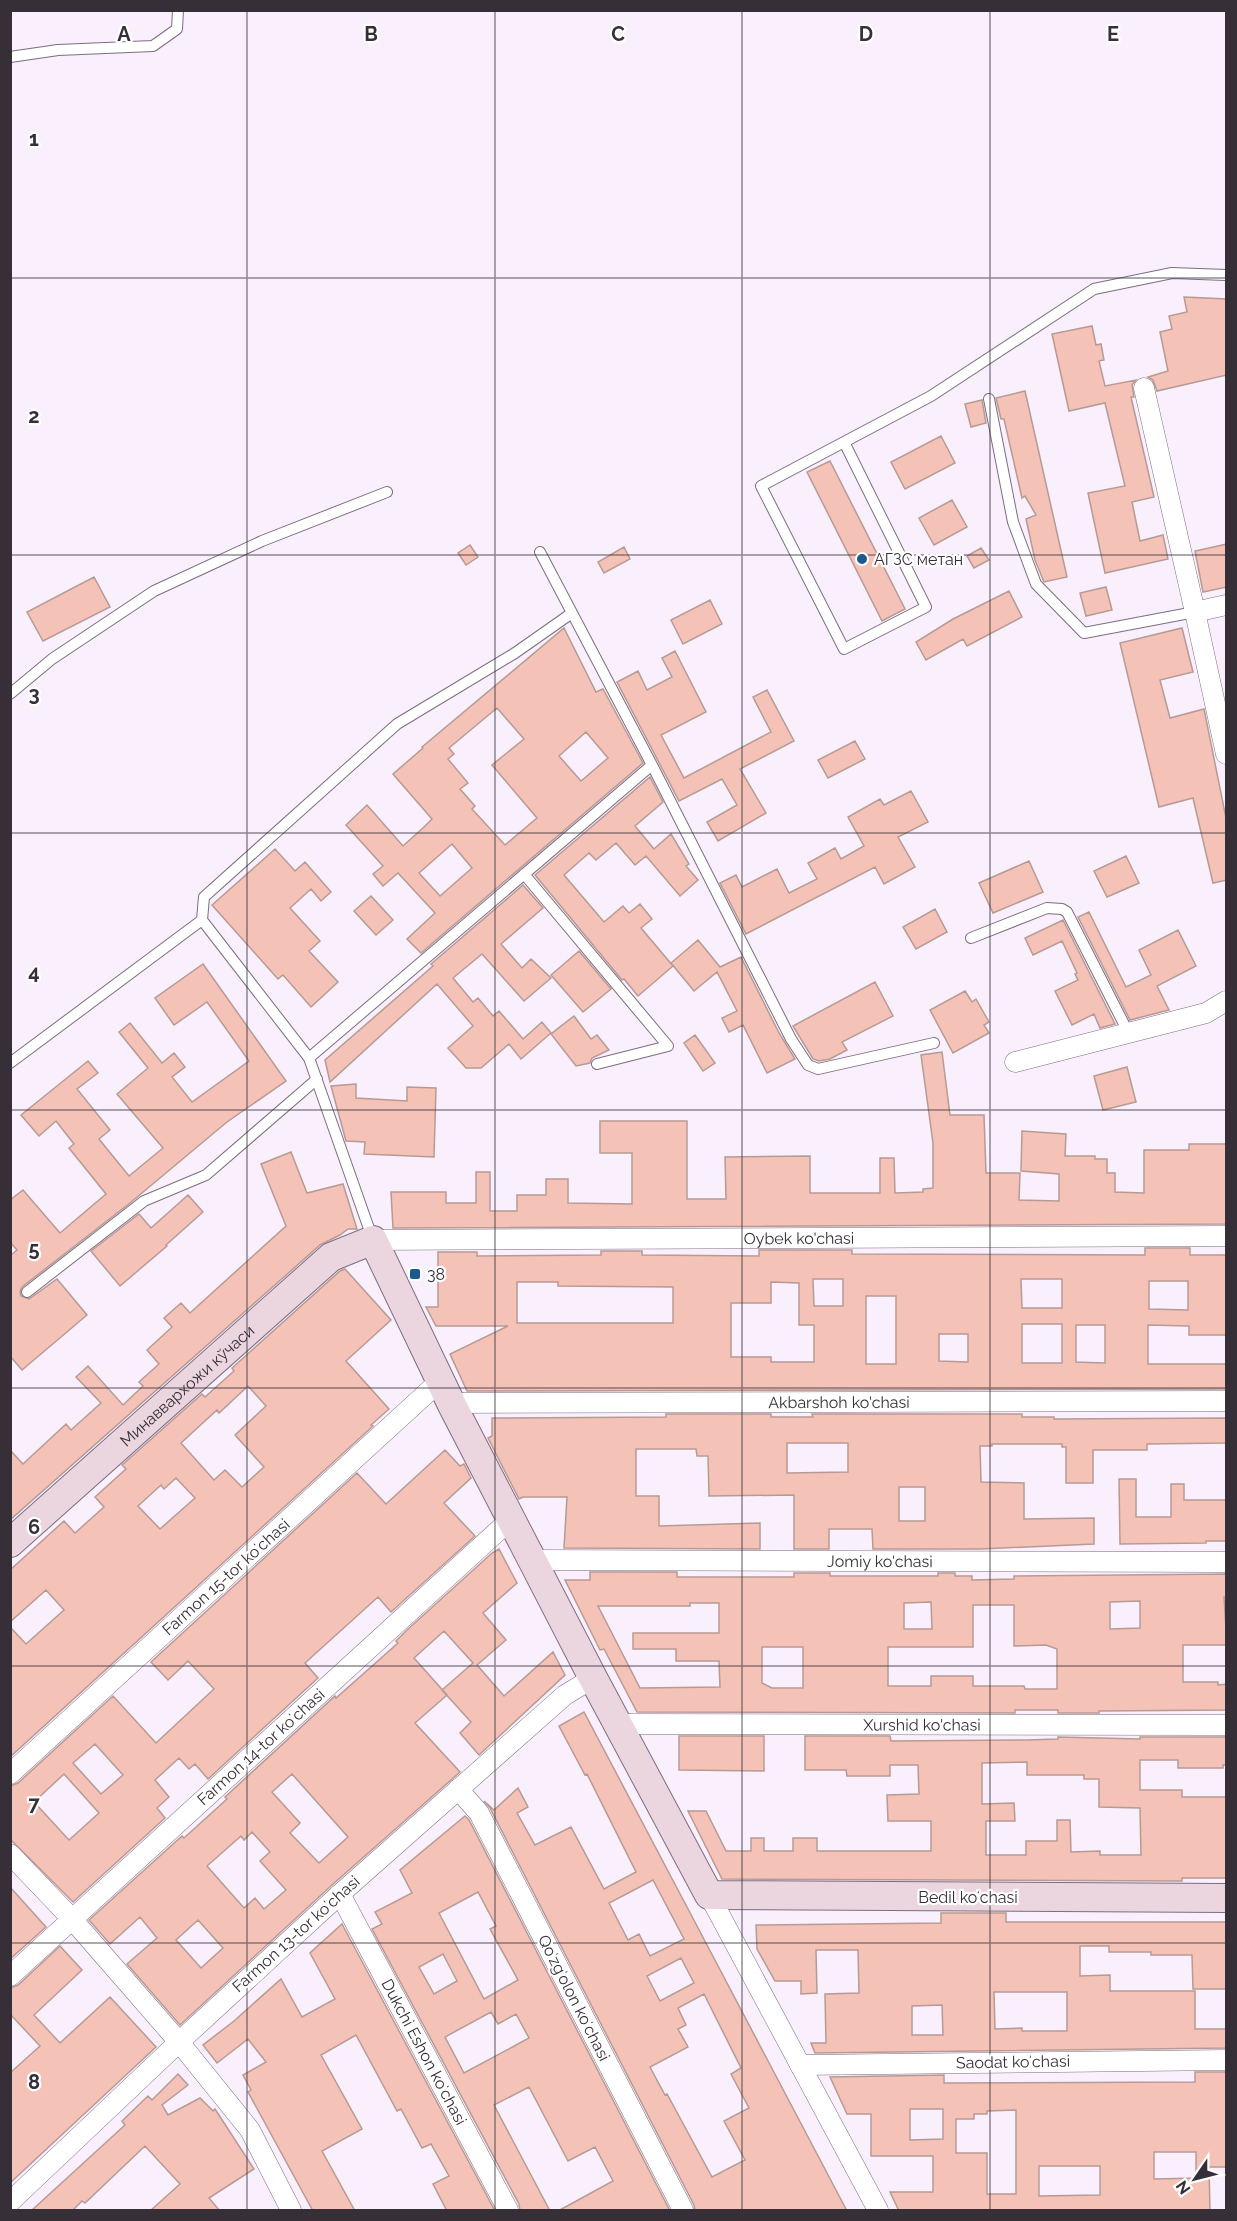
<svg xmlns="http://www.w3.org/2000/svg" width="1237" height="2221" font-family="Raleway,sans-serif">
<rect width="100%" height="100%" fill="#f9effd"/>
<path fill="#f4c2b7" stroke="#b89a94" stroke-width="1.5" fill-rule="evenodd" d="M1184,297L1227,299V375L1157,391L1153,380L1148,377L1168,371L1160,332L1172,329L1169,316L1187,312Z
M1092,326L1096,345L1101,344L1104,360L1099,361L1105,386L1136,380L1132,385L1134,397H1131L1154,497L1132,502L1140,541L1163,535L1168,559L1105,573L1088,493L1125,486L1105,403L1069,411L1052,334Z
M1025,391L1067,577L1044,582L1035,560L1026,519L1036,515L1025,496L1022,498L1004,419H1001L996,398Z
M982,400L986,423L971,427L965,404Z
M941,436L955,463L905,489L891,462Z
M830,461L905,609L882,621L807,472Z
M952,500L967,527L934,545L919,518Z
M1227,544V587L1203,592L1195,551Z
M470,545L478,557L466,565L458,553Z
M624,547L630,559L604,573L598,562Z
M981,548L989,560L974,568L967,556Z
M94,577L110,607L43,641L27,612Z
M1106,587L1112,610L1086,616L1080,593Z
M1009,591L1022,617L967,646L963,639L926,660L916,642L953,619Z
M710,600L722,624L683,644L671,620Z
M564,628L596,692L603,689L643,763L421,953L407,939L435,913L398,873L383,886L373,874L383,866L346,825L367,805L403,846L424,827L432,819L393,774L423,748L422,747ZM497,708L524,739L492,765L537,818L505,845L472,809L475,806L460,789L468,783L448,759L454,754L449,748ZM586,732L608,758L581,781L559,756ZM452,844L472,868L440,896L419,873Z
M1182,628L1193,672L1160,680L1170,718L1204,709L1227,823V880L1213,883L1193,798L1159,807L1120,643Z
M675,651L706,712L661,735L684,778L771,732L753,697L767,690L794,741L740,769L766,813L718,841L707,822L737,805L722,779L679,801L617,682L638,671L647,690L672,677L662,658Z
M855,741L865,759L828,778L818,760Z
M650,777L663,802L635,826L654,849L671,834L689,864L686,866L698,880L680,896L646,856L635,865L616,843L596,860L589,853L564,875L604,922L623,906L629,913L640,904L652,919L641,928L673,966L638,996L624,979L622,980L535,875Z
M911,791L928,822L898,837L915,867L884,884L875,867L746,934L720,883L736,875L742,887L777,869L789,893L817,879L808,863L835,848L841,859L864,846L848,817L880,799L884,805Z
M275,849L295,871L305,862L331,892L321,901L311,889L290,908L320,941L309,951L338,982L311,1007L283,975L278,979L212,905Z
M1126,856L1139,883L1107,897L1094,871Z
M1029,861L1043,892L993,913L979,883Z
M523,885L543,908L501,944L522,968L531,959L551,978L524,1001L482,954L453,978L473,1002L478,998L493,1016L499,1011L523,1039L542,1022L551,1033L521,1059L509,1044L481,1068H466L448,1048L473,1026L437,984L330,1082L325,1060L433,966L431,964Z
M371,896L393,920L376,935L354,911Z
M935,909L947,932L916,949L903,927Z
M1089,912L1126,987L1151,975L1139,950L1178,930L1196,966L1157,986L1169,1010L1130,1020L1078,917Z
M1063,920L1115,1024L1100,1028L1094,1014L1072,1025L1055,991L1078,980L1075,974L1077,973L1062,941L1033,955L1025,938Z
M698,940L720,967L741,957L779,1033L795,1059L767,1073L743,1025L729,1032L722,1018L737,1011L717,972L694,991L671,963Z
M579,951L611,989L583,1012L551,975Z
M203,964L286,1081L227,1122L130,1203L22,1287L20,1292L21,1296L29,1299L57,1279L87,1315L22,1370L10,1356V1256L17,1250L10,1242V1200L23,1190L60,1233L106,1194L69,1148L74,1144L56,1121L39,1136L21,1115L88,1061L98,1073L77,1089L110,1130L99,1139L129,1176L163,1148L117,1094L148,1068L119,1032L130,1023L162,1063L174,1053L185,1067L172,1077L192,1102L249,1061L207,1002L174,1025L155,998Z
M875,982L893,1016L842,1042L847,1050L830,1059L819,1061L813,1059L793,1026Z
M965,991L972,1002L976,999L989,1022L984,1025L989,1033L953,1053L930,1010Z
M574,1016L591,1039L597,1035L609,1050L592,1058L590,1063L576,1066L551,1034Z
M695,1035L715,1063L703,1071L684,1043Z
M942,1052L950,1115H984L986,1173H1020L1019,1200L1059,1201V1174L1021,1171L1022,1131L1066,1134L1065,1156H1095V1159H1107V1173H1115V1192L1144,1193V1150H1189V1144H1227V1224L393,1228L391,1192H446V1203H476V1172H490V1211H517V1195H546V1179H568V1203L632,1204V1153H600V1121H687V1199H726L725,1157L810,1156V1193H880V1158H894L895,1193L923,1192V1189L933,1188V1143L921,1055Z
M1127,1067L1136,1102L1103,1110L1094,1076Z
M356,1084V1098L407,1101V1087L436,1088L434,1157L364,1154L365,1142L346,1141L331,1086Z
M291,1152L307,1193L343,1184L357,1229H348L340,1235L320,1245L10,1520V1450L23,1464L66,1424L71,1430L101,1403L76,1377L88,1366L123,1405L143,1386L139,1382L159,1364L147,1350L172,1327L164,1318L181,1303L190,1313L286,1226L261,1164Z
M188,1195L203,1212L166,1245L167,1246L120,1286L91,1251L139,1214L151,1228Z
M1145,1248H1190V1255H1227V1335H1189V1326L1148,1325V1364H1227V1389L467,1391L450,1354L508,1326H436L426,1307H438V1252H477V1256L601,1255V1251H642V1255L759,1256V1250H852V1254L1145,1255ZM813,1279H843V1306H814ZM1021,1279H1062V1308H1022ZM1149,1281H1188V1310L1149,1309ZM517,1282H558V1286L673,1287V1323H517ZM771,1282L799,1283V1325H814V1362H771V1357H731V1303H771ZM866,1296H896V1364H866ZM1022,1324H1062V1363H1022ZM1076,1325H1105V1363L1076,1362ZM939,1334H968V1362L939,1361Z
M345,1269L391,1320L346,1361L389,1409L371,1425L373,1426L10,1757V1627L26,1644L64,1610L46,1590L10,1622V1570L64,1521L75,1533L104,1507L95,1497L126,1469L122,1465L202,1394L205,1397L234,1371L232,1368L340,1271ZM248,1386L266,1406L235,1435L264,1467L242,1487L225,1470L214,1480L181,1443L217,1410L219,1413ZM176,1478L195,1498L160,1529L138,1506L161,1485L164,1489Z
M666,1414H771V1417H813L812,1414H1022V1417H1054V1419L1227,1418V1443L1147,1444V1450H1093V1483H1066V1447H1062V1444H992V1446H980L981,1482L1024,1483V1519L1094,1518V1544L981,1549H873L872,1529H829V1549H794V1495L709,1496L708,1456H697L696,1449H636V1496H659V1526L760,1523V1549L564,1548L567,1497H523L519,1499L488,1438L492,1436V1418L666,1417ZM787,1443H848V1472L787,1473ZM899,1487H925V1521H899Z
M445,1450L460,1466L464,1464L471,1478L444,1503L475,1536L391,1612L378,1597L305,1663L318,1678L208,1779L195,1764L189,1769L179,1758L155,1780L169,1797L157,1808L165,1818L73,1902L10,1839V1786L18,1783L113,1696L156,1743L214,1689L188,1661L168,1680L151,1662L357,1473L386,1504ZM95,1744L123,1775L101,1794L73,1763ZM64,1774L99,1813L69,1840L34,1802Z
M1119,1479H1136V1517H1171V1484H1184V1500H1227V1541H1206V1543L1120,1544Z
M499,1549L517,1583L483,1613L506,1640L477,1665L504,1696L553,1652L565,1675L479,1755L460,1733L471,1722L442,1690L473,1663L444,1631L414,1658L447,1695L415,1723L460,1772L332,1885L180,2025L127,1964L157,1938L140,1917L110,1944L89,1920L182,1836L184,1838L227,1799L225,1797L335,1696L336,1698L398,1643L396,1641L407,1630L492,1553ZM292,1774L348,1837L319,1863L290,1833L300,1823L272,1792ZM252,1832L270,1852L260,1861L286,1890L264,1909L255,1898L244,1908L207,1866L241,1836L244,1840ZM198,1920L223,1948L201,1968L176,1940Z
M590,1572H677V1577H794V1573H830V1576H938V1573H955V1576H972V1580L1014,1579V1576L1227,1574V1597H1224L1227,1645H1183V1682H1218V1685L1227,1684V1710L1099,1711V1713H1058V1710H1015V1713L637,1712L604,1649L600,1650L565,1580H590ZM1140,1601V1628L1110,1629V1602ZM931,1602L932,1629H904V1603ZM690,1603H719V1633H633V1649H676V1661H719L720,1687L640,1688L598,1606H690ZM973,1605H1014V1646L1046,1645L1057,1649V1689H1025L1024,1686H973V1676H931V1686H888V1647H973ZM762,1647H803V1688H772L762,1683Z
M584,1712L687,1907L847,2211H695L694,2205L490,1808L484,1801L494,1810L518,1788L528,1807L517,1813L535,1845L571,1827L604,1889L636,1872L587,1774L585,1775L559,1726ZM653,1880L684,1939L650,1956L639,1934L628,1940L609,1903ZM681,1958L694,1983L660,2001L647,1976ZM704,1994L741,2068L731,2074L749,2108L724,2121L745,2160L712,2177L667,2094L665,2095L650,2067L688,2047L678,2029L686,2025L678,2008Z
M679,1736H764V1771L679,1770Z
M805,1736H890L891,1741L1027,1740L1058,1739V1737L1140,1739V1737H1227V1765H1223V1768H1178V1760H1140V1790H1182V1797H1227V1878H1182V1881L722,1879L688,1811H706L726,1851H751V1838H764V1851H793V1838H817V1851H931V1821H888L887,1795L919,1794L918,1765H890V1776H847L846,1770H805ZM1027,1762V1775H1084V1779H1099V1807L1140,1808L1141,1855H1100V1851L1071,1852L1070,1820H1057V1841H1026V1855H986V1821H1015L1014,1803L982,1804V1763Z
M465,1816L469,1820L670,2211H558L613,2181L595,2147L568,2161L529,2087L494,2105L550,2211H520L519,2204L372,1929L382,1924L375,1912L412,1893L400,1870ZM478,1892L496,1926L490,1929L518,1980L484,1999L439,1913ZM443,1954L457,1981L434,1994L419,1967ZM491,2012L498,2024L516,2014L529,2038L464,2073L445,2037Z
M10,1887L46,1927L10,1959Z
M941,1913H1006V1922H1227V1989H1193L1192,1955H1151V1952H1109V1946H1080V1976L1110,1975V1991H1195V2029H1227V2048L815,2053L811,2043H826L825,1994L859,1993L858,1950H816L817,1993L801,1994V1981H775L757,1949L756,1925L941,1923ZM994,1992H1067V2031H1022V2028L995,2029ZM942,2005L943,2035H912V2006Z
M342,1924L495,2211H447L433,2184L449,2176L431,2144L422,2148L401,2109L397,2111L356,2035L321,2055L362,2129L322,2151L355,2211H313L248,2092L251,2090L243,2075L266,2062L248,2039L217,2063L203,2045L234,2021L281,1979L302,2017L335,1999L310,1953Z
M60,1946L82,1970L34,2015L60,2043L110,1997L156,2047L10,2183V2073L40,2046L10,2014V1988L18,1985Z
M1195,2072H1227V2167H1209L1210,2211H899L890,2192H933V2156H871V2114H847L830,2077L944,2075V2083L1195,2082ZM910,2109H943V2139L910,2140ZM1016,2110V2194H987V2153H956V2119H974V2114H987V2111ZM1154,2152H1196V2178L1154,2179ZM1039,2166H1100V2195L1039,2196Z
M178,2074L188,2085L162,2105L168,2115L200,2098L213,2111L215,2109L254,2169L209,2198L220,2211H150L180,2184L145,2146L85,2203L82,2201L72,2211H31L125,2125L122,2121L148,2096L152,2100Z"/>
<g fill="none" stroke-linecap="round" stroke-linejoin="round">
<defs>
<path id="lane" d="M10,57L58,50L153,46L177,29L178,10
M989,399L1013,522L1036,584L1084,633L1195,612
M844,442L926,607L844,649L761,486L931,396L1094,289L1172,273L1226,275
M10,694L52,659L154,591L262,541L387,492
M652,765L791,1039L808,1065L818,1069L934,1043
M524,874L668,1046L597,1064
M971,938L1047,908L1062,909L1067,912L1128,1032
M309,1058L202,920L204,897L397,724L515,653L572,613
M10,1063L202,920
M373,1240L309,1058L652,765L540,552
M27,1292L144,1201L206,1175L317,1079"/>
<g id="street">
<path d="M1144,388L1195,612"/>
<path d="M1226,605L1195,612L1226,754"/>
<path d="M1015,1062L1206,1013L1226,1001"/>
<path id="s1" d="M373,1240L1226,1236"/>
<path id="s2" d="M451,1403L1226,1401"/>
<path id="s3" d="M532,1560L1226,1562"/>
<path id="s4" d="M618,1724L1226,1725"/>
<path d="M10,1774L441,1380"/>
<path d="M458,1789L479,1813L683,2210"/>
<path d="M10,1854L72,1919L179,2042L250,2130L291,2210"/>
<path d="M340,1894L508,2210"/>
<path d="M709,1895L878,2210"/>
<path d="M10,1976L511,1519"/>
<path d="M800,2065L1226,2060"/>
<path d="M10,2202L179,2042L340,1894L565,1695L593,1678"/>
</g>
<g id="secondary">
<path id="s5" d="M10,1543L331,1257L373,1240L451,1403L593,1678L709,1895L1226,1898"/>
</g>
</defs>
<use href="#lane" stroke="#7d6d82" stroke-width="12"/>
<use href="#street" stroke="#7d6d82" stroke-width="21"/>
<use href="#secondary" stroke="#7d6d82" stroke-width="30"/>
<use href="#lane" stroke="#fff" stroke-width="10"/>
<use href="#street" stroke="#fff" stroke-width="20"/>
<use href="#secondary" stroke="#ebd5de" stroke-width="28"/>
</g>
<path fill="none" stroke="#362f38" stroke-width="1.5" stroke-opacity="0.55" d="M247,10V2210M495,10V2210M742,10V2210M990,10V2210M10,278H1226M10,555H1226M10,833H1226M10,1110H1226M10,1388H1226M10,1666H1226M10,1943H1226"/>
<g fill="#1c598f" stroke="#fff" stroke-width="2">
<circle cx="862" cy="559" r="6"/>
<rect x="409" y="1268" width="12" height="12" rx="3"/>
</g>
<g text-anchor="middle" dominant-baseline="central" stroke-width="4.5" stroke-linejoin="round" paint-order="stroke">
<g font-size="16" fill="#362f38" stroke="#fff" text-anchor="start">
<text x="874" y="559">АГЗС метан</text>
<text x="427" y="1274">38</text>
</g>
<g font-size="16" fill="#362f38" stroke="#fff">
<text stroke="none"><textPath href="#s1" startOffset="426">Oybek ko'chasi</textPath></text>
<text stroke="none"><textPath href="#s5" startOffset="237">Минаввархожи кўчаси</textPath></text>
<text stroke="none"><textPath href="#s2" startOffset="388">Akbarshoh ko'chasi</textPath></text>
<text stroke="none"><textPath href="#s3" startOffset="348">Jomiy ko'chasi</textPath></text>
<text transform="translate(226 1577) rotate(-42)">Farmon 15-tor koʻchasi</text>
<text stroke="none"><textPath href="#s4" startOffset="304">Xurshid ko'chasi</textPath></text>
<text transform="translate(261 1747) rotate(-42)">Farmon 14-tor koʻchasi</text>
<text x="968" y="1897">Bedil koʻchasi</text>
<text transform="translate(296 1934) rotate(-42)">Farmon 13-tor koʻchasi</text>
<text transform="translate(574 1998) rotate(63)">Qoʻzgʻolon koʻchasi</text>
<text transform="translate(424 2052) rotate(62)">Dukchi Eshon koʻchasi</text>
<text transform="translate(1013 2062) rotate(-1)">Saodat koʻchasi</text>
</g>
</g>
<g font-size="20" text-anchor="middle" font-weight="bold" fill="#362f38" stroke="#fff" stroke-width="4.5" stroke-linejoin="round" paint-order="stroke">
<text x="124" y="41">A</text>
<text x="371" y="41">B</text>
<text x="618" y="41">C</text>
<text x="866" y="41">D</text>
<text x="1113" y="41">E</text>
<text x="34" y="146">1</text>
<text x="34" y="423">2</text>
<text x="34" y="701">3</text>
<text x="34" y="979">4</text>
<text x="34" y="1256">5</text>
<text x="34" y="1534">6</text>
<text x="34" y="1811">7</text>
<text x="34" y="2089">8</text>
</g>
<rect width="1237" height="2221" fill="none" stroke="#362f38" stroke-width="24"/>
<g transform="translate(1195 2179) rotate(235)" stroke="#ffffff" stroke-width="4.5" paint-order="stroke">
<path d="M0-4.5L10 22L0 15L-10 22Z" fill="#362f38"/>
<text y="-9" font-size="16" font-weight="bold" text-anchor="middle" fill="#362f38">N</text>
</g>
</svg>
